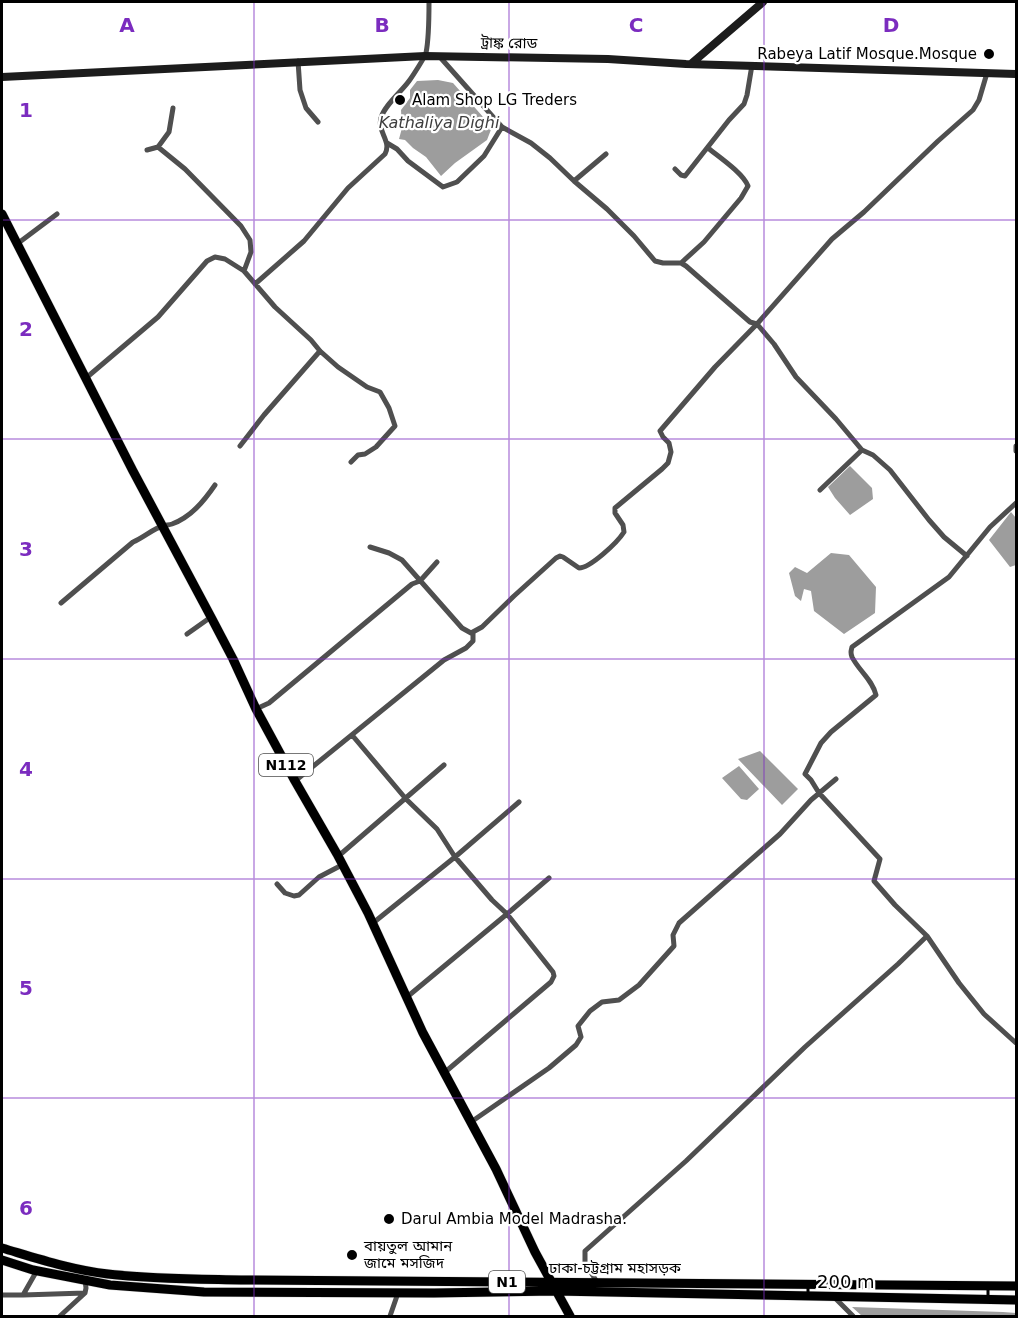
<svg xmlns="http://www.w3.org/2000/svg" width="1018" height="1318" font-family="'DejaVu Sans','Noto Sans Bengali',sans-serif">
<rect width="100%" height="100%" fill="#fff"/>
<path fill="#9d9d9d" d="M438,80L453,83L492,127L487,140L455,163L441,176L426,157L413,148L405,140L399,139L402,128L401,110L410,98V90L417,81Z
M850,466L872,488L873,499L850,515L835,498L828,487Z
M1011,512L1016,518V565L1010,567L989,540Z
M831,553L849,555L876,587L875,613L844,634L814,611L811,591L804,589L801,601L795,596L789,573L795,567L807,573Z
M760,751L798,789L782,805L738,759Z
M739,766L759,789L747,800L741,799L722,778Z
M852,1307L1003,1312L1016,1313V1316H862Z"/>
<g fill="none" stroke-linecap="round" stroke-linejoin="round">
<defs>
<path id="highway" d="M2,214L133,471L211,617L233,659L256,709L295,781L337,854L368,913L423,1033L496,1169L535,1252L570,1316
M2,1248C36,1258 72,1270 108,1274C152,1279 197,1279 241,1280L1016,1286
M2,1260L33,1270L110,1285L204,1292L434,1293L555,1291L1016,1300"/>
</defs>
<use href="#highway" stroke="#dbdbdb" stroke-width="10"/>
<path stroke="#4f4f4f" stroke-width="5" d="M439,56L502,127L531,143L550,158L574,181L607,209L634,236L655,261L663,263H681L686,266L750,322L757,324L774,344L796,377L836,419L862,450L873,455L890,470L929,520L944,537L967,556
M298,61L300,90L306,108L318,122
M387,143L397,149L408,161L443,187L457,182L484,156L502,127
M158,147L169,132L173,108
M147,150L158,147L185,169L241,226L250,240L251,252L244,271
M675,169L681,175L685,176L729,120L744,104L747,95L752,65
M574,181L606,154
M17,244L57,214
M681,263L704,242L741,198L748,186C743,173 719,157 708,148
M255,284L304,241L348,188L385,154C392,141 377,132 381,118C384,106 401,92 409,81C412,77 425,57 426,53C429,38 429,17 429,2
M86,378L158,317L207,261L215,257L225,259L244,271L275,307L311,340L320,351L338,367L367,387L380,392L389,408L395,426L376,447L365,454L358,455L351,462
M240,446L264,415L320,351
M1016,446V451
M820,490L862,450
M1016,503L990,527L949,577L852,647C851,652 850,652 852,657C859,671 872,679 876,695L831,732L821,743L805,774L811,780L819,793L880,859L874,881L895,905L927,936L959,983L984,1014L1016,1043
M370,547L389,553L402,560L462,628L471,633L482,627L514,596L556,558L560,556L563,557L579,568C590,568 617,543 624,532L623,525L615,513V508L662,469L668,463L671,452L669,443L663,437L660,431L715,367L757,324L832,239L864,212L938,141L973,110L979,100L987,73
M61,603L133,542C143,538 154,528 163,526C166,525 169,525 172,524C191,517 204,501 215,485
M187,634L211,617
M256,709L269,703L412,584L420,581L437,562
M352,735L406,799L437,829L455,857L492,900L507,914L553,972L554,976L551,982L444,1073
M295,781L444,660L466,648L473,641V633
M337,854L342,853L444,765
M277,884L285,893L294,896L299,895L319,877L342,865
M373,923L455,857L519,802
M407,997L507,914L549,878
M471,1122L549,1068L576,1045L581,1037L578,1026L590,1011L602,1002L619,1000L639,985L674,946L673,935L679,923L780,834L811,800L836,779
M597,1282L585,1263V1251L686,1161L805,1047L898,964L927,936
M2,1295H23L35,1274
M23,1295L85,1293
M834,1297L853,1316
M60,1316L85,1293L86,1288L85,1280
M390,1316L398,1293"/>
<path stroke="#1c1c1c" stroke-width="8" d="M692,63L763,2
M2,77L425,56L608,59L686,64L1016,74"/>
<use href="#highway" stroke="#000" stroke-width="9"/>
</g>
<path fill="none" stroke="#7b2cbf" stroke-width="1.5" stroke-opacity="0.55" d="M254,2V1316M509,2V1316M764,2V1316M2,220H1016M2,439H1016M2,659H1016M2,879H1016M2,1098H1016"/>
<g fill="#000" stroke="#fff" stroke-width="2">
<circle cx="989" cy="54" r="6"/>
<circle cx="400" cy="100" r="6"/>
<circle cx="389" cy="1219" r="6"/>
<circle cx="352" cy="1255" r="6"/>
</g>
<g text-anchor="middle" dominant-baseline="central" stroke-width="4.5" stroke-linejoin="round" paint-order="stroke">
<g fill="#fff" stroke="#4c4c4c" stroke-width="1.5">
<rect x="259" y="754" width="54" height="22" rx="4.5"/>
<rect x="489" y="1271" width="36" height="22" rx="4.5"/>
</g>
<g font-size="14" font-weight="bold" fill="#000">
<text x="286" y="765">N112</text>
<text x="507" y="1282">N1</text>
</g>
<g font-size="15" fill="#000" stroke="#fff">
<text transform="translate(509 43) rotate(1)">ট্রাঙ্ক রোড</text>
<text x="615" y="1268">ঢাকা-চট্টগ্রাম মহাসড়ক</text>
</g>
<g font-size="15" fill="#000" stroke="#fff" text-anchor="start">
<text x="977" y="54" text-anchor="end">Rabeya Latif Mosque.Mosque</text>
<text x="412" y="100">Alam Shop LG Treders</text>
<text x="401" y="1219">Darul Ambia Model Madrasha.</text>
<text x="364" y="1246">বায়তুল আমান<tspan x="364" dy="17">জামে মসজিদ</tspan></text>
</g>
<g font-size="16" font-style="italic" fill="#3e3e3e" stroke="#fff">
<text x="439" y="122">Kathaliya Dighi</text>
</g>
</g>
<g font-size="20" text-anchor="middle" font-weight="bold" fill="#7b2cbf" stroke="#fff" stroke-width="4.5" stroke-linejoin="round" paint-order="stroke">
<text x="127" y="32">A</text>
<text x="382" y="32">B</text>
<text x="636" y="32">C</text>
<text x="891" y="32">D</text>
<text x="26" y="117">1</text>
<text x="26" y="336">2</text>
<text x="26" y="556">3</text>
<text x="26" y="776">4</text>
<text x="26" y="995">5</text>
<text x="26" y="1215">6</text>
</g>
<rect width="1018" height="1318" fill="none" stroke="#000000" stroke-width="6"/>
<path d="M808 1288v9h180v-9" fill="none" stroke="#000000" stroke-width="3"/>
<text x="817" y="1288" font-size="18" fill="#000000" stroke="#ffffff" stroke-width="4.5" paint-order="stroke">200 m</text>
</svg>
